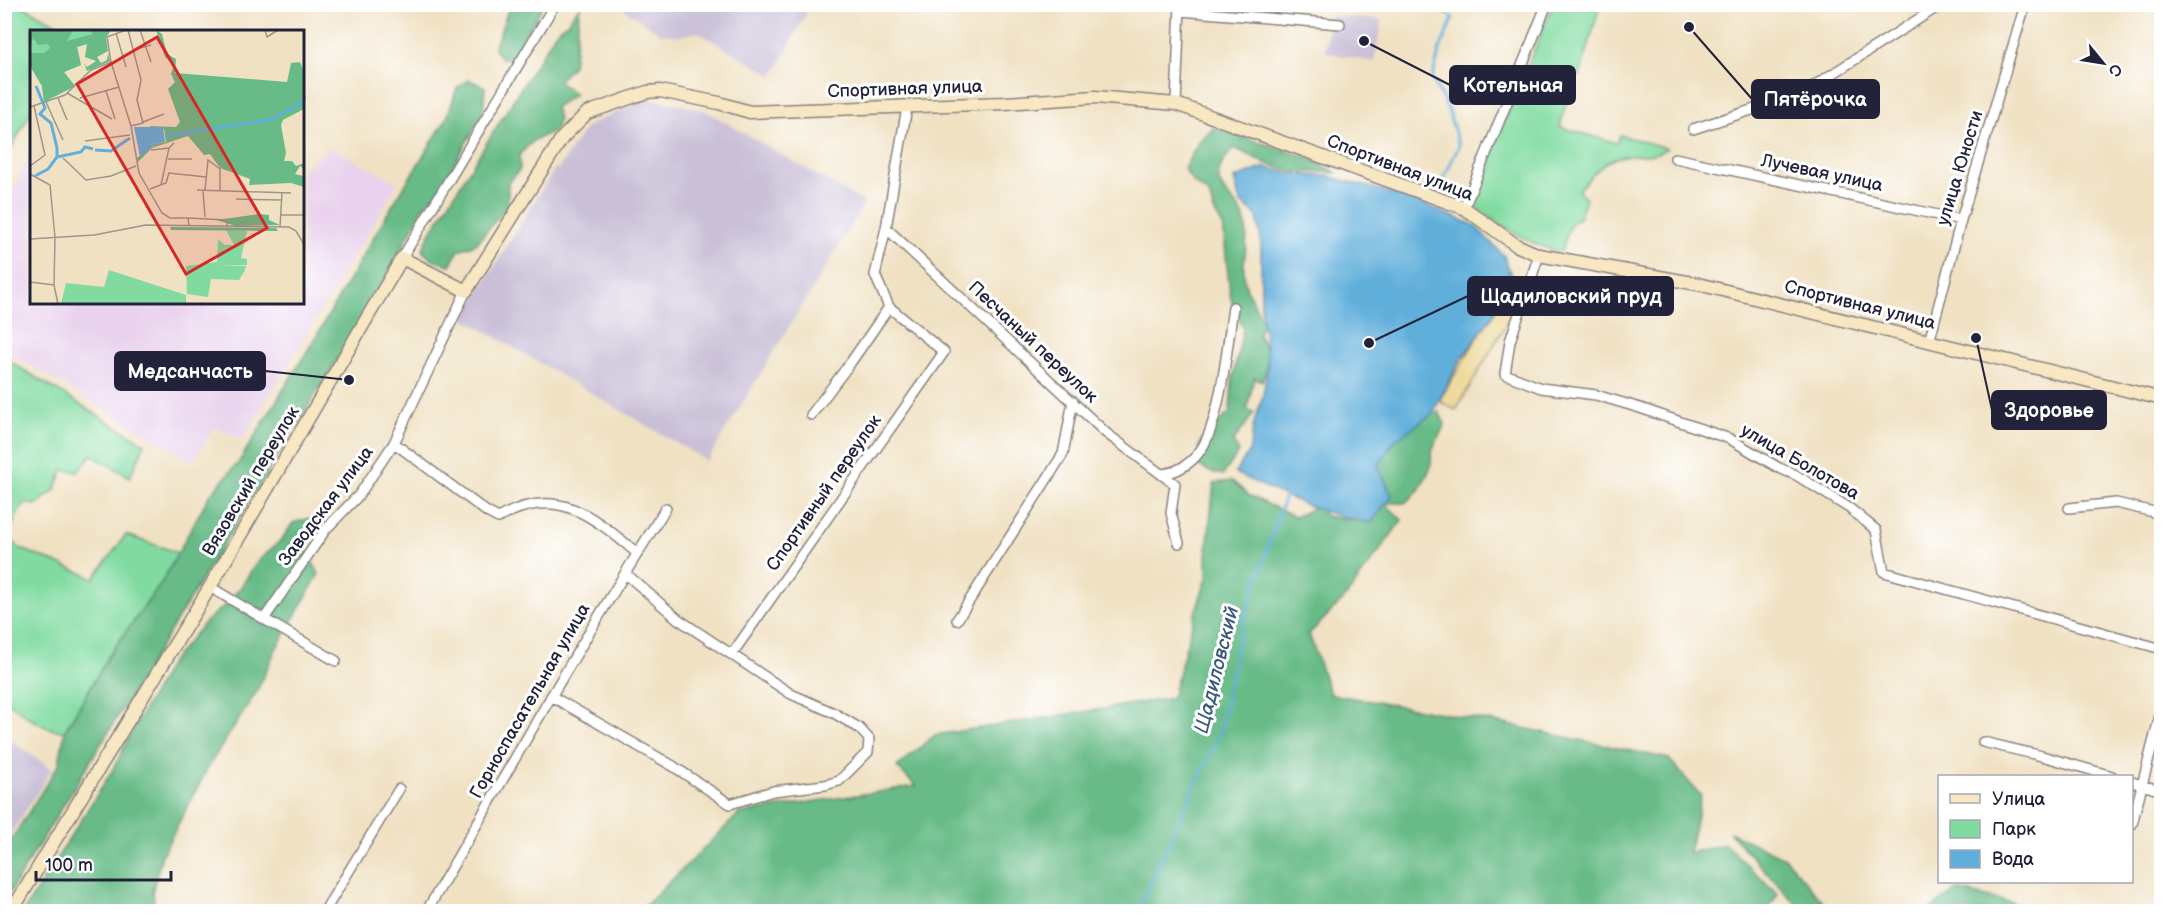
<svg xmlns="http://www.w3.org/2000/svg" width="2166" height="916" font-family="'Balsamiq Sans',sans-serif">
<rect width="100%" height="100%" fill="#fff"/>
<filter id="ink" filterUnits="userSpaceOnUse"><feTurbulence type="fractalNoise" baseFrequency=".0167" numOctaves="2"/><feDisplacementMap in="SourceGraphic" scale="12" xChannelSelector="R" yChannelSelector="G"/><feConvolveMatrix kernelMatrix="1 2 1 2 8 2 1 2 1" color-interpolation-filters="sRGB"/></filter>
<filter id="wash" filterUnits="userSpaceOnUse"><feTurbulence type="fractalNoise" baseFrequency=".008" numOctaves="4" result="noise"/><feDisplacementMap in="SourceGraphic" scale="24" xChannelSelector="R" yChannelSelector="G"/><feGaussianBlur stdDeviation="1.35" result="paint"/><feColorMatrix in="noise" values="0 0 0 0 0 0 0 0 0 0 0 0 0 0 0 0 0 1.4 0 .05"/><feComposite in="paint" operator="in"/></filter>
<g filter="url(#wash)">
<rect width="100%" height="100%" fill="#f0e1c2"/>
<path fill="#e9d2ed" d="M331,148L398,183L243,439L214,428L193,461L5,351V208L31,152L32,303H303V168Z"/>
<path fill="#c9bfd7" d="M618,5L811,4V5L773,76L698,32L679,36L661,34Z
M1330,16L1382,20L1374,62L1325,52Z
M645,98L704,110L865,203L707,461L463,318L555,168H559L586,127Z
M5,737L52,769L5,844Z"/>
<path fill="#81dba1" stroke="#527e6e" stroke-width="1.5" d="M5,4L21,5L70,31L32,32L31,112L5,159Z
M1553,5H1600L1580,76H1573L1560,127L1617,143L1620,135L1667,148C1650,161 1627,150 1609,161C1597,168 1587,181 1578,190L1586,198L1580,217L1571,224L1561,252C1528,245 1503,226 1476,208L1473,203L1474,194Z
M4,358L145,444L130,477L91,455L78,472L63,470L55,490L36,505L25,503L16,516L8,536L19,548L94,578L126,535L178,553L162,582L110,654L65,731C42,731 23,713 5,700Z"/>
<path fill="#68bb87" stroke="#456e61" stroke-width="1.5" d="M510,5H543L513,59H502L494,49Z
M580,6L573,66L558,81L575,94L555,107L559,120L554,131L534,140L519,155L520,169L508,183V205L476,244L459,250L450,265L434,261L422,251L429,235L556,32L567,23Z
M469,80L485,87L483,113L437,194L426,203L384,281L336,361L5,900V850L59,764L65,731L110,654L162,582L209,496L239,462L317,335L389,211L447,118L457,88Z
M1213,128L1307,157L1337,173L1326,172H1292L1268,164L1234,148C1226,157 1217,167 1219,180C1221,193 1239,204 1244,218C1251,238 1242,257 1244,278C1246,295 1258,307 1263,324L1258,335C1270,350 1269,363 1262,381L1254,378L1247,409L1254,413L1233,442L1239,452L1223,475L1208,471L1199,466C1193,439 1211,428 1230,413L1232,382L1243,329L1234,310L1230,294L1223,226L1214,211L1209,194L1193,182L1184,169L1199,141Z
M2161,301L2162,352H2161L2156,349L2153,334Z
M1412,412H1439L1445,424L1433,448L1430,469L1419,490L1405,503H1385L1402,520L1345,598L1309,634L1330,694L1500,723L1669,759L1701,796L1689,853L1725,844L1778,894L1766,912H630L647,904L740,813L916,786L897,767L935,735L1172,698L1196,610L1207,578V550L1214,483L1232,481L1250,496L1295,517L1320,505L1325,516L1352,520L1367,478Z
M315,517L301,541L319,574L276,649L256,693L210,764L162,855L152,892L157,911L23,912L112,771L137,722L171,662L207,620L223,607L241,587L257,562L282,539L293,523Z
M1729,832L1785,858L1831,911H1807L1794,902Z
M1957,890L2046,911H1927Z"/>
<path fill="#eeda9e" stroke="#887e6c" stroke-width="1.5" d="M1500,300L1518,304L1456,410L1439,401Z"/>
<path fill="#60afda" stroke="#41688a" stroke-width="1.5" d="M1265,167L1290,174L1327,176L1403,196L1474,225L1504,256L1513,281L1500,300L1493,315L1460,361L1432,414L1394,441L1378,466L1392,496L1371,523C1321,515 1281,494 1235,473L1249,452L1254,423L1263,395L1268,365L1261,307V241L1257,216L1240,202L1234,179Z"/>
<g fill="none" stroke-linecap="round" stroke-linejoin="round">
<path stroke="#60afda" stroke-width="3" d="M1434,4L1453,18L1440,49L1432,79L1447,107L1459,146L1438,190
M1137,912L1220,732L1239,636L1285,496"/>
</g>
</g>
<g filter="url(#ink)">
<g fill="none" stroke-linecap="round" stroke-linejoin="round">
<defs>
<path id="street" d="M1180,11L1340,24
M1176,104L1180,4
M1693,129L1801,94L1942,4
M1675,158L1961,220
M1464,208L1547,4
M886,228L1106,433L1161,474
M1539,255L1510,341L1505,374L1541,388L1596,395L1640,408L1730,439L1779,468L1796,475L1849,508L1876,530L1884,572L2162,649
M402,258L555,4
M1929,342L1961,220L2023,12L2022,4
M811,415L851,362L889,307
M394,443L487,512L498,518C557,484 592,516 637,553
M2069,508L2116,503L2162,514
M1179,543L1171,513L1175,484L1161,474C1176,473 1191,464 1200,451C1220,424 1228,342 1233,307
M210,587L264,619L326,529L359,495L394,443L466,291
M264,619L336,661
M957,620L1063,454L1073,401
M732,654L944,352L889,307L875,275L886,228L907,107
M551,696L673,766L730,804L773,791L825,785L839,781L868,752L869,739L859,728L834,713L791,694L678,619L625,573
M1983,742L2042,756L2112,776
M2132,782L2162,791
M2132,824L2162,708
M324,912L399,789
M426,912C505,776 582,640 666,508"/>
<path id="secondary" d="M2159,4L2162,13
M11,912L210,587L402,258L466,291L562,138L587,113L647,92L660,91L719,103L750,112L1005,103L1095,97L1176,104L1464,208L1516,245L1539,255L1698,284L2162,399"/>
</defs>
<use href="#street" stroke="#89827e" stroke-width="12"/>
<use href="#secondary" stroke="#89827e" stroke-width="15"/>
<use href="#street" stroke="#fff" stroke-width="9"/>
<use href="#secondary" stroke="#f8e7c3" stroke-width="12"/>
</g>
</g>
<g text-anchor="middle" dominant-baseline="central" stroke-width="6" stroke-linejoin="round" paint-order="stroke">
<g font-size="18" fill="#22223b" stroke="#fff">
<text transform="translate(905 89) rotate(-2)">Спортивная улица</text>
<text transform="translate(1400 168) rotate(21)">Спортивная улица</text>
<text transform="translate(1960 168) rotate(-73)">улица Юности</text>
<text transform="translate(1822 173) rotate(12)">Лучевая улица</text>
<text transform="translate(1860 305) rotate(14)">Спортивная улица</text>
<text transform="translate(1033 342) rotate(43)">Песчаный переулок</text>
<text transform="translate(1800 462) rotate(30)">улица Болотова</text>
<text transform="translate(251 481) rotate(-59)">Вязовский переулок</text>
<text transform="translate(824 493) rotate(-55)">Спортивный переулок</text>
<text transform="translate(326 506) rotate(-53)">Заводская улица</text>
<text transform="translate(530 701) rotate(-60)">Горноспасательная улица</text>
</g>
<g font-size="20" font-style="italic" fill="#3b5a7b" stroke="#fff">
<text transform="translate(1217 670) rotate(-76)">Щадиловский</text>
</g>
</g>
<g transform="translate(30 30)">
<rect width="274" height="274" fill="#f0e1c2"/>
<path d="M0,0H78L76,8L47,17L51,35L34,42L45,56L14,72L12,56L0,36ZM196,200L217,201L211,228L217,229V235H187L216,236L215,240L209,250L181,249L178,267L157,264L156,236L187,232L188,209L195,215H204ZM79,240L156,265V274H31L36,253L74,257Z" fill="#81dba1"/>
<path d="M0,0H43L37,11L63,4L59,0H81L76,8L78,21L67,27L71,33L77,30L78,23L80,31L57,41L54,33L57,37L66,31L55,27L57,14L47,17L51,35L34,42L45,56L14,72L12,56L0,36V23H14L20,18L18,14L8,15L3,8L0,19ZM126,0L132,4L137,24L146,29L145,43L257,52L261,33L270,32L274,42V79L253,90L251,95L256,123L254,131H262L266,136L274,133V139L270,136L265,144L273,146L274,157L261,153L219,155L220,149L190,138L180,124L174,125L158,106L122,118L108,132L107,128L124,114L136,112L134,99H121L120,96L146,97L150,92L138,59L145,52L141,44L144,35L135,27ZM229,184L239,185V190L250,195L206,196L186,190ZM140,197L246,198L248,201L141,200Z" fill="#68bb87"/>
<path d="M104,97H133L135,112L124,114L110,127Z" fill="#60afda"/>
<path fill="none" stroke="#60afda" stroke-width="3" d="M135,106L239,90L267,76L275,67M65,120L81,121L100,108M27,127L51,122L55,117L63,119M5,146L18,139L27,127V118L21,93L10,84L15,78L6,56"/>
<path fill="none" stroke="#9e958c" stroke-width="1.5" d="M98,0L111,50L107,70L113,93L101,96M110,0L121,32M235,0L237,7L248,0M86,3L96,37M103,20L121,15M81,32L101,96L109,143L132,183L140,188H158L159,196M76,61L85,89M37,63L82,89M28,68L37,90M50,68L89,57M16,72L33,110M0,77L35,65L61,40L81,32L77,7L96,0M113,92L134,84M55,111L100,105M121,120L139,118L144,113M33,128L56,150L81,146L106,136M138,129H162M0,136L15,125L4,76M0,144L20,155L25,207L24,255L28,274M131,155L139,118M120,159L136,153L139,143L176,147M167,160L261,163M173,160L175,187M175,160L178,130L190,139V160M206,169L252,170M251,185H275M158,188L197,190V196M250,197L252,163M0,209L64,205L116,195L259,197L266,201L275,216M0,252L24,255"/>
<path fill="#d62828" fill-opacity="0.15" stroke="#d62828" stroke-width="3" d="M127,7L237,198L156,244L47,54Z"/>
<rect width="274" height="274" fill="none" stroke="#22223b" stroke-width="3"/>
</g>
<path fill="none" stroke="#22223b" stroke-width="2" d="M1364 41L1450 85M1689 27L1752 99M1369 343L1468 296M349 380L265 371M1976 338L1992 410"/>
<g fill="#22223b" stroke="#fff" stroke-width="2">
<circle cx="1364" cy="41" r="6"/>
<circle cx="1689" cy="27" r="6"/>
<circle cx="1369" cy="343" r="6"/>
<circle cx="349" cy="380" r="6"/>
<circle cx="1976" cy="338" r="6"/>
</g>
<g fill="#22223b" stroke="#22223b" stroke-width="2">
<rect x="1450" y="66" width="125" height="38" rx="6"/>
<rect x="1752" y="80" width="127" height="38" rx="6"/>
<rect x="1468" y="277" width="205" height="38" rx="6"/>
<rect x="115" y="352" width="150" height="38" rx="6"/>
<rect x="1992" y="391" width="114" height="38" rx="6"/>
</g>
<g font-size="20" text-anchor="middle" font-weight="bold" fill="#fff">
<text x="1513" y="92">Котельная</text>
<text x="1815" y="106">Пятёрочка</text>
<text x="1571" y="303">Щадиловский пруд</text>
<text x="190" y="378">Медсанчасть</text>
<text x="2049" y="417">Здоровье</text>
</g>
<rect width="2166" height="916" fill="none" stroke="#fff" stroke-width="24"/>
<rect x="1938" y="775" width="195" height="108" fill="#ffffff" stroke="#a7a7b1" stroke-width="1.5"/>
<rect x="1950" y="794" width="30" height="9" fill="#f8e7c3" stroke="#a7a7b1" stroke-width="1.5"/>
<text x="1992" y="805" font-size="18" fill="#22223b">Улица</text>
<rect x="1950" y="820" width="30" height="18" fill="#81dba1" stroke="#a7a7b1" stroke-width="1.5"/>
<text x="1992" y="835" font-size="18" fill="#22223b">Парк</text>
<rect x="1950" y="850" width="30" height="18" fill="#60afda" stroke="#a7a7b1" stroke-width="1.5"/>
<text x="1992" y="865" font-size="18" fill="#22223b">Вода</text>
<g transform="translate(2103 63) rotate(120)" stroke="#ffffff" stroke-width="4.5" paint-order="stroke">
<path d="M0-4.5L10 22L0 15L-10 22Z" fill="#22223b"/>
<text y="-9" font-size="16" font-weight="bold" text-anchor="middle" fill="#22223b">С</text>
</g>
<path d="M36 871v9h135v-9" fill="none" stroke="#22223b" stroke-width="3"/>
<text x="45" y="871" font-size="18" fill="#22223b" stroke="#ffffff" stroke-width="4.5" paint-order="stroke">100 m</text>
</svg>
